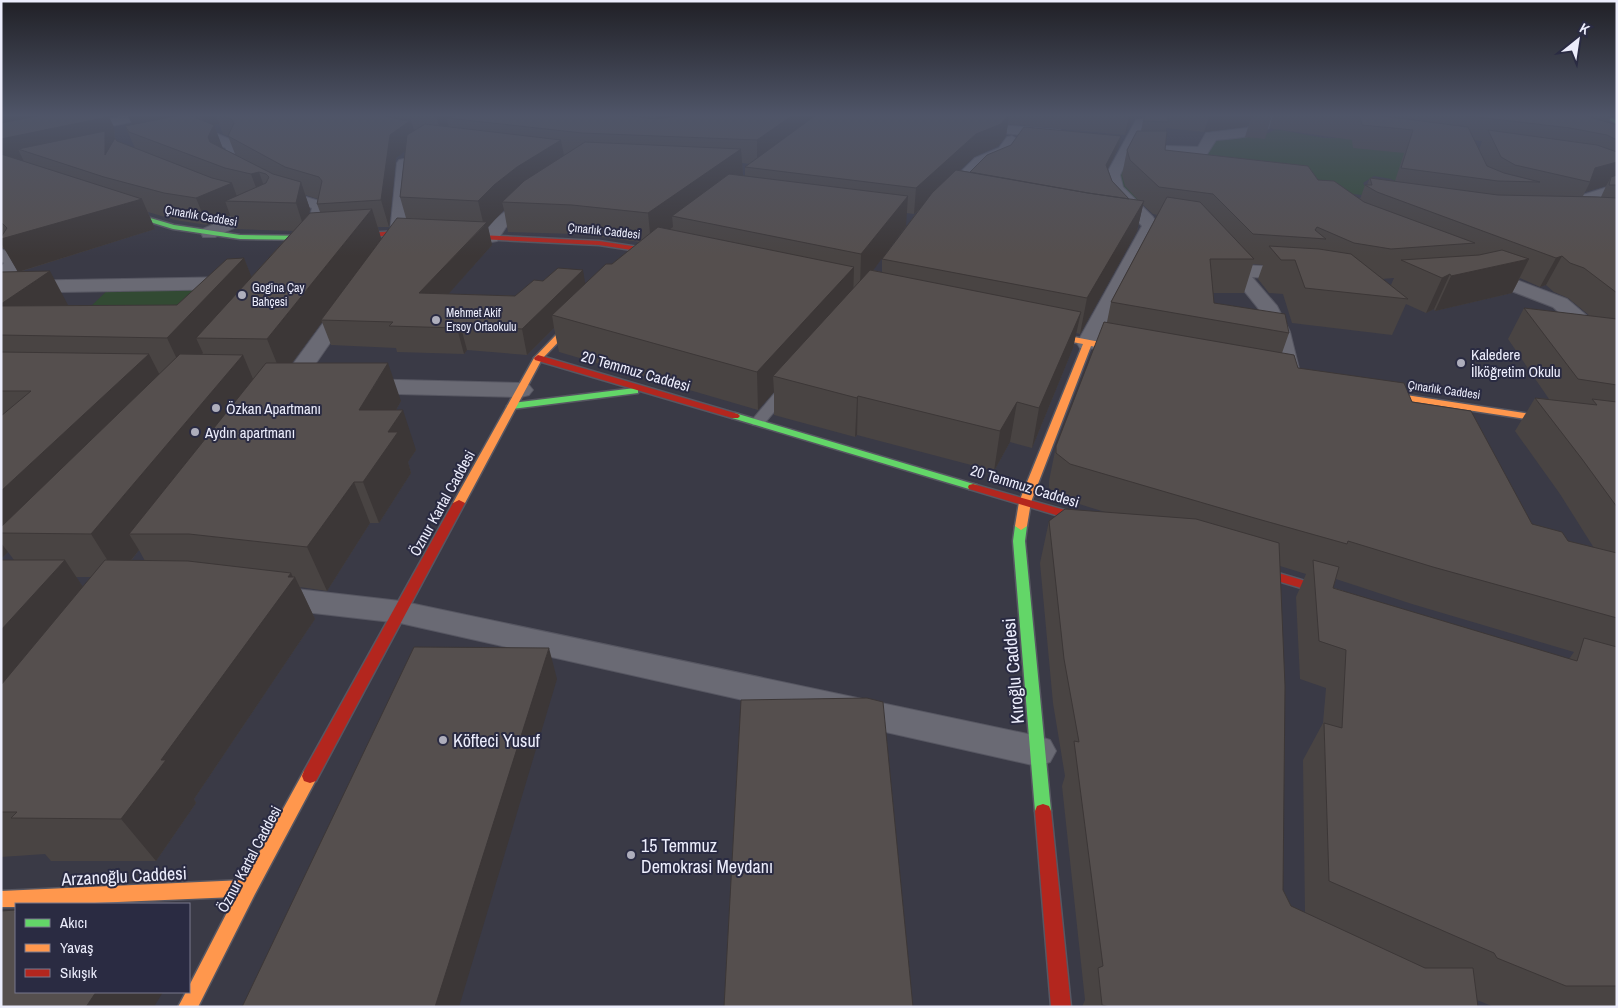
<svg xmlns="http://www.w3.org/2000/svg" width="1618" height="1008" font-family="'Archivo Narrow',sans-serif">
<rect width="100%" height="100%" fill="#3a3a46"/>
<path fill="#324a33" d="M1276,129L1324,138H1357L1415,147L1410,189L1391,179L1374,176L1363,183L1370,196L1328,191L1132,202L1120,188L1119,175L1132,153L1153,150L1207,154L1215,137C1235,136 1259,140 1276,129Z
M111,287H200L181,308L90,307Z"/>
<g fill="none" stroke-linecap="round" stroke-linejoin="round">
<defs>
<path id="lane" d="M789,381L794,382L796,385L794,388L763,425H753L750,422L753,419L784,382Z"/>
<path id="street" d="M127,115H166L177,117L239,143L241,146L234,160L293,193L326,203L328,206L323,238L314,250L308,251L302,250L299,246L306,237L312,208L283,199L221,165L219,162L226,148L170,123L144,119L1,150V142Z
M897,115H926L977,123L1060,130L1067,134L1060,138L977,131L903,119Z
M1168,115H1184L1168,124L1145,126L1135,145L1198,147L1206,133L1247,128L1273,115L1279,119C1265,137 1236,138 1216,140L1207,154L1202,155L1131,153L1120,175L1123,187L1153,217L1158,226L1099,343L1096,348L1088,349L1080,348L1077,343L1142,226L1111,191L1106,175L1136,120Z
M1012,136L1019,140L1009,154L985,164L949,201H937L935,198L937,195L975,158L999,148L1007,137Z
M404,159L409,160L411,163L406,233L391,255L385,256L379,255L376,251L390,233L397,163L399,160Z
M1617,184V194L1596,201L1590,219C1581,222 1573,219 1564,216L1562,213L1564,210L1570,208L1578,210L1583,195Z
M534,191L539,193L542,196L539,199L506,227L497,241L491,242L485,241L482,237L494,220L529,193Z
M267,201L273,203L275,206L273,209L215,237H203L201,233L203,229Z
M1,249L20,257L23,261L10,281L237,277L244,279L246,283L244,287L237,289L1,293V267L4,263L1,261Z
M1230,257L1236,258L1242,265L1298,268L1305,270L1307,274L1305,278L1298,280L1252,277L1277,306L1290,332L1302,381L1299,386L1291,388L1283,386L1280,381L1270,332L1258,308L1221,262L1224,258Z
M1482,267L1567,299L1617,341V358L1609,357L1553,307L1475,277L1473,273L1475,269Z
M347,298L354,300L357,304L298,389L290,391L282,389L279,384L282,379L340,300Z
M358,379L521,383L529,385L533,390L529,395L521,397L358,393L350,391L347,386L350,381Z
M270,586L400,601L1037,736L1050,740L1056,751L1050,762L1037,766L400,623L270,608L259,605L254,597L259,589Z"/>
<path id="fast" d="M1601,115H1607L1617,121V124Z
M116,208L174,225L240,235L320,236L324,238L320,240L240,239L173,229L114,211V209Z
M635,388L638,389V393L512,409L507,406L512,403Z
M735,413L977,485L978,487L977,489H969L732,418L730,416L732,414Z
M1021,522L1027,526L1025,541L1051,811L1049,816L1043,818L1037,816L1035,811L1013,541L1015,526Z"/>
<path id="slow" d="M580,310L587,312L542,359L465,503L459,506L455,505L453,503L534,358Z
M1038,330L1131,348L1135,351L1131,354L1091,346L1031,502L1027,526L1021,530L1015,526L1019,502L1083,344L1035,335V331Z
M1373,390L1617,427V433L1370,395V391Z
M310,769L316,771L318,776L255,894L198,1007H178L186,992H189V986L235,897L71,904H16V907H1V891L244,880L304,771Z"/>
<path id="jam" d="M398,231L599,241L671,252L675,254L671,256L599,245L398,235L320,240L316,238L320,236Z
M538,355L738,414L740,416L738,418H732L535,360L534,358Z
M973,484L1100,520L1102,523L1096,527L969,489L968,487L969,485Z
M459,500L465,503L316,781L310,783L304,781L302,776L304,771L453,503Z
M1245,563L1342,592L1344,595L1342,598L1338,599L1241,570L1239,567L1241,564Z
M1043,804L1049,806L1051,811L1071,1007H1051L1035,811L1037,806Z"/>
</defs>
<use href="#lane" stroke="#575762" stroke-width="2"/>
<use href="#street" stroke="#575762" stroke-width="2"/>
<use href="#fast" stroke="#575762" stroke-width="3"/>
<use href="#slow" stroke="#575762" stroke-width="3"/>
<use href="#jam" stroke="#575762" stroke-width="3"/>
<use href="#lane" fill="#6a6a74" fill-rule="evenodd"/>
<use href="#street" fill="#6a6a74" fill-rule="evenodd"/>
<use href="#fast" fill="#63d668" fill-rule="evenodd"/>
<use href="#slow" fill="#ff974d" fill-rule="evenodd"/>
<use href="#jam" fill="#b3261e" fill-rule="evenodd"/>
</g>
<path fill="#494443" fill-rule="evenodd" d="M1,115H113V116L109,117L114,127L115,139L117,141L135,148L125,126L132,125L128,115H173V116H177L175,115H1132L1130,125L1125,135L1008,124L1006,136L998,146L974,157L959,170L970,172L1121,136L1119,146L1108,169L1112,181L1129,199L1138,200L1125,186L1122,175L1127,150L1141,131L1143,121L1146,116L1140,115H1272L1265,139L1245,137L1249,124L1243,127L1204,132L1166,128L1165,150L1318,180L1360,199L1365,185H1367L1370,178L1395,181L1404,153L1353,148L1352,140L1269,128L1273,115H1612L1608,123L1617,125V1007H1494L1477,1000L1478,1007H1082L1085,1000L1062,786L1065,776L1053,703L1040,563L1049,521L1105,512L1063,499L1049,488V481L1056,446L1107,322L1111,302L1157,215L1153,214L1143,205L1137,231L1080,334L1076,333L1073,348L1032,448L1010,442L994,471L857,435L855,437L774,415V392L758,410L559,352L554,328L527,355L467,350L464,354L397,352L396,348L331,345L322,322L292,363L401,401L396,410L416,450L408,462L411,473L379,523H370L327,591L300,587L315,619L194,799L196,803L156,861H51L45,854L1,857V560H14L8,552L1,559V272H18L5,249L1,247ZM219,124L223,134L228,136L235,154L223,149L214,125ZM1474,140L1482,141L1479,150ZM405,151L400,197L406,218L381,239L378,227H389L396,158ZM742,163L750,164L745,167V176L742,175H743ZM1606,186L1601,197L1583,196L1585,192ZM305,195L318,199L317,204L320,212L309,214L310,209ZM920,208L882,259V272L873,270L906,226V213L914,214ZM504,210L508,232L577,234L640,242L612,264L585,284L543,281L515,296L448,294L492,245L488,227ZM148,212L175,220L207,225L230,215L236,229L293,231L251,277L244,258L177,305H67H68L19,272L155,229ZM1253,264L1263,265L1258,279L1269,293L1283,294L1292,323L1392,335L1406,304L1426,313L1434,309L1435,311L1512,293L1520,278L1540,287L1546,285L1554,292L1568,298L1590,316L1524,308L1508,339L1549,399L1535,398L1515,431L1560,494L1594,548L1568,541L1532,524L1412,402L1298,368L1282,353L1289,333L1214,303L1213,293H1244ZM1394,278L1391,285L1382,279ZM139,550L145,561H131ZM1280,566L1306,574L1296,597L1300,679L1326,688L1323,723L1303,760L1305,913L1291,906L1283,890ZM76,577H92L83,587ZM1336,579L1412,604L1574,652L1569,659L1333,588Z"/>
<path fill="#3c3737" d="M1,115H113V116L109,117L114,127L115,144L111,145L116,155L18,149L25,164L10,167L1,151Z
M128,115H173L178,129L137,135Z
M201,115H216L219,124L214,125L223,149L217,161L208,137L206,127Z
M436,115H507L447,118L449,129L440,131Z
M658,115H702L659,129Z
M793,115H826L757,164V140Z
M1008,115H1009L1006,136L998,146L974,157L914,214L916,188L976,134Z
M1129,115H1132L1130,125L1125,135Z
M1209,115H1252L1249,124L1243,127L1204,132Z
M411,120L417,142L396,158L389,227L381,200L390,135Z
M1121,136L1119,146L1104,176L1106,165Z
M561,140L566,166L502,202L504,210L488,227L492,245L427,318L419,293L484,226L478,201L494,185L517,167Z
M741,149L743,175L684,219L672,216L673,227L651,243L648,213Z
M1617,162V183L1609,185L1611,177L1606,186L1585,192L1590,182L1595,168Z
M259,172L268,198L261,201L251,174Z
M301,182L310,209L305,231L296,203Z
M232,183L239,202L225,201L230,215L207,225L196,198Z
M908,196L906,226L860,288L861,254Z
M142,199L155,229L18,272L1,243V239Z
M1144,201L1137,231L1080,334L1087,298Z
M372,209L382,241L321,320L322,322L282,376L267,339Z
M1562,256L1546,285L1540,287L1556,258Z
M244,258L257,291L196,338L203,353L184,374L167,338Z
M1529,259L1512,293L1435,311L1451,276Z
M854,267L853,301L773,376L774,392L758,410L757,372Z
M583,270L587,295L552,315L554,328L527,355L522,329Z
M50,271L68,305L27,335L1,309V304Z
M1450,274L1434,309L1426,313L1442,278Z
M1081,312L1073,348L1032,448L1039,408Z
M460,324L467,350L464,354L457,328Z
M149,354L168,391L1,533V491Z
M243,355L259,393L129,534L139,550L118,577L91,534Z
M388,363L401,401L374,449L359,410Z
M858,396L857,435L855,437L857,398Z
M1017,402L1010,442L994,471L1000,431Z
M403,410L416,450L408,462L411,473L379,523L363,482L388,432Z
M354,482L370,523L327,591L307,547Z
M1,543L8,552L1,559Z
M65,560L93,602L1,713V630Z
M291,573L294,579L295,577L315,619L194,799L196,803L156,861L121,819L161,760Z
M549,648L557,679L459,1007H435Z
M96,992H163L154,1007H86Z"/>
<path fill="#554f4e" stroke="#3c3737" d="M42,115H103V118L1,139V123Z
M181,115H189L214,125L208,137L210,142L273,174L301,182L296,203L225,201L266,183L269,177L266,174L259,172L251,174L225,168L129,132L125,126Z
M221,115H381L403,120H411L390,135L381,200L317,204L322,181L319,177L285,167L228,136L234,123L231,119Z
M460,115H620L657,119L685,115H793L757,140L582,133L447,118Z
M816,115H1008L1001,124L976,134L916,188L745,167Z
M1146,115H1168V122L1143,121Z
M1341,115H1375L1468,127L1487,166L1504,173L1540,182L1498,181L1401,168L1413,130L1362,125L1360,117Z
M1460,115H1583L1617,125V140L1607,135L1570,128Z
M425,124L561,140L517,167L494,185L478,201L400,197L407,135Z
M1024,127L1121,136L1106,165L1112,181L1129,199L1088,193L970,172L987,155L1011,145Z
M1488,130L1597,145L1617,152V162L1595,168L1590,182L1515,165L1501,157Z
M105,131V155L115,138L117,141L212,178L232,183L196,198L164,193L104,177L18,149Z
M1137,131H1167L1165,150L1308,166L1318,180L1334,181L1364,202L1475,243L1391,249L1354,243L1317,227L1315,230L1326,239L1253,234L1213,194L1159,187L1130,160L1127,150Z
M585,142L741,149L648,213L572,205L502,202L524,181Z
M1,154L142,199L1,239V237L7,228L3,224L1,223Z
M956,170L1088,193L1144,201L1087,298L882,259L932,193Z
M729,174L908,196L861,254L672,216Z
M1617,175V185H1609L1611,177Z
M1370,178L1498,195L1598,197L1617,198V293L1584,268L1570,263L1562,256L1556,258L1377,192L1365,185H1372Z
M1167,197L1200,202L1254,259H1210L1214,303L1285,314L1289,333L1111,302Z
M372,209L267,339L196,338L310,213Z
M397,218L487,222L419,293L515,296L534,280L543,281L558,268L583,270L522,329L460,324L457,328L389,326L393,322L321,320Z
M658,227L854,267L757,372L552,315L606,264H612Z
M1269,246L1319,249L1351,254L1408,299L1305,288L1295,260H1281Z
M1502,250L1529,259L1451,276L1450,274L1442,278L1401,260L1479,255Z
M244,258L167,338L1,335V306L177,305L227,259Z
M870,270L1081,312L1039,408L1017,402L1000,431L858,396L857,398L773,376Z
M50,271L1,304V272Z
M1524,308L1617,319V385L1578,379Z
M1104,322L1294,355L1298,368L1404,383L1412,402L1471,411L1532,524L1562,532L1568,541L1617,553V618L1433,567L1348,541L1347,544L1258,519L1070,464L1056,453V446Z
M1,352L149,354L1,491V416L31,391H1Z
M180,354L243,355L91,534L1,533V527Z
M266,363H388L359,410H403L388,432H398L363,482H354L307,547L189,534H129Z
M1535,398L1597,405L1592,399L1617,402V507L1582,459Z
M1065,509L1196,519L1279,543L1285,686L1283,890L1291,906L1425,968H1473L1478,1007H1110L1102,1005L1098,968L1103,966L1074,741L1079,742L1064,659L1049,521Z
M1,560H65L1,630Z
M105,560L188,561L291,573L288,577H295L161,760H166L121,819L11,818L17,812H1V685Z
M1313,560L1339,567L1333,588L1577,661L1584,638L1617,647V986H1566L1497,958L1494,953L1329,881L1324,723L1342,728L1346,650L1319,641Z
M414,647L549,648L435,1007H242Z
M867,698L883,702L913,1007H724L741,700Z
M16,910L15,913L16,914V992H96L86,1007H1V911Z"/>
<linearGradient id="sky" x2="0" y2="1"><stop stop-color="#202026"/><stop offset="0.45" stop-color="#4f5568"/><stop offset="1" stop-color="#4f5568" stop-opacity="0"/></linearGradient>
<rect width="1618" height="256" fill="url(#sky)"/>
<g fill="#aeaebc" stroke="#2a2b42" stroke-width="2">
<circle cx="242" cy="295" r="5"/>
<circle cx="436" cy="320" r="5"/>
<circle cx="1461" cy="363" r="5"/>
<circle cx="216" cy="408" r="5"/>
<circle cx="195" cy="432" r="5"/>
<circle cx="443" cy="740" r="5"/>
<circle cx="631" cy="855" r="5"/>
</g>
<g text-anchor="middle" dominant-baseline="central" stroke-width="4" stroke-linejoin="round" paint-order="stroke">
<g font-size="12" fill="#ecedfc" stroke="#2a2b42">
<text transform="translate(201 216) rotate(10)">Çınarlık Caddesi</text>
<text transform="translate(604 231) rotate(6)">Çınarlık Caddesi</text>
<text transform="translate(1444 390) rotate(8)">Çınarlık Caddesi</text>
</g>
<g font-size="12" fill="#ecedfc" stroke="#2a2b42" text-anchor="start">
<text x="252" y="288">Gogina Çay<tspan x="252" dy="14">Bahçesi</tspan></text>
<text x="446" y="313">Mehmet Akif<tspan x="446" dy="14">Ersoy Ortaokulu</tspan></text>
</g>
<g font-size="15" fill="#ecedfc" stroke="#2a2b42" text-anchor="start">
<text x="1471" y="354">Kaledere<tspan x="1471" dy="17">İlköğretim Okulu</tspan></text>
<text x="226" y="408">Özkan Apartmanı</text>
<text x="205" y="432">Aydın apartmanı</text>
</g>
<g font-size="15" fill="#ecedfc" stroke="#2a2b42">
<text transform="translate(636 371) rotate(16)">20 Temmuz Caddesi</text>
<text transform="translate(1025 486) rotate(17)">20 Temmuz Caddesi</text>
<text transform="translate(442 503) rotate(-61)">Öznur Kartal Caddesi</text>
<text transform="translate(249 859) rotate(-62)">Öznur Kartal Caddesi</text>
</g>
<g font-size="18" fill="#ecedfc" stroke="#2a2b42">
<text transform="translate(1013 671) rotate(-95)">Kıroğlu Caddesi</text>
<text transform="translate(124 876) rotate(-3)">Arzanoğlu Caddesi</text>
</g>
<g font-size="18" fill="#ecedfc" stroke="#2a2b42" text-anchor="start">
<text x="453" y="740">Köfteci Yusuf</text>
<text x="641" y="845">15 Temmuz<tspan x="641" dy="21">Demokrasi Meydanı</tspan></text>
</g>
</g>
<rect width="1618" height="1008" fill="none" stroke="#ecedfc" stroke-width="5"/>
<rect x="15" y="903" width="175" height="90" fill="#2a2b42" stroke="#78798c"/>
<rect x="25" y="919" width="25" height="8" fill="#63d668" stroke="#78798c"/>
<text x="60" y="928" font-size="15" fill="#ecedfc">Akıcı</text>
<rect x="25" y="944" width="25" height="8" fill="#ff974d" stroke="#78798c"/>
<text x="60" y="953" font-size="15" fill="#ecedfc">Yavaş</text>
<rect x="25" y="969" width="25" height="8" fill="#b3261e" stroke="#78798c"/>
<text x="60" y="978" font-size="15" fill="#ecedfc">Sıkışık</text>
<g transform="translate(1578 40) rotate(30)" stroke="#2a2b42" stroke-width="4" paint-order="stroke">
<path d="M0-4L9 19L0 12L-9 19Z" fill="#ecedfc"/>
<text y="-8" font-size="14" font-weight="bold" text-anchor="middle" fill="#ecedfc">K</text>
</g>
</svg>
